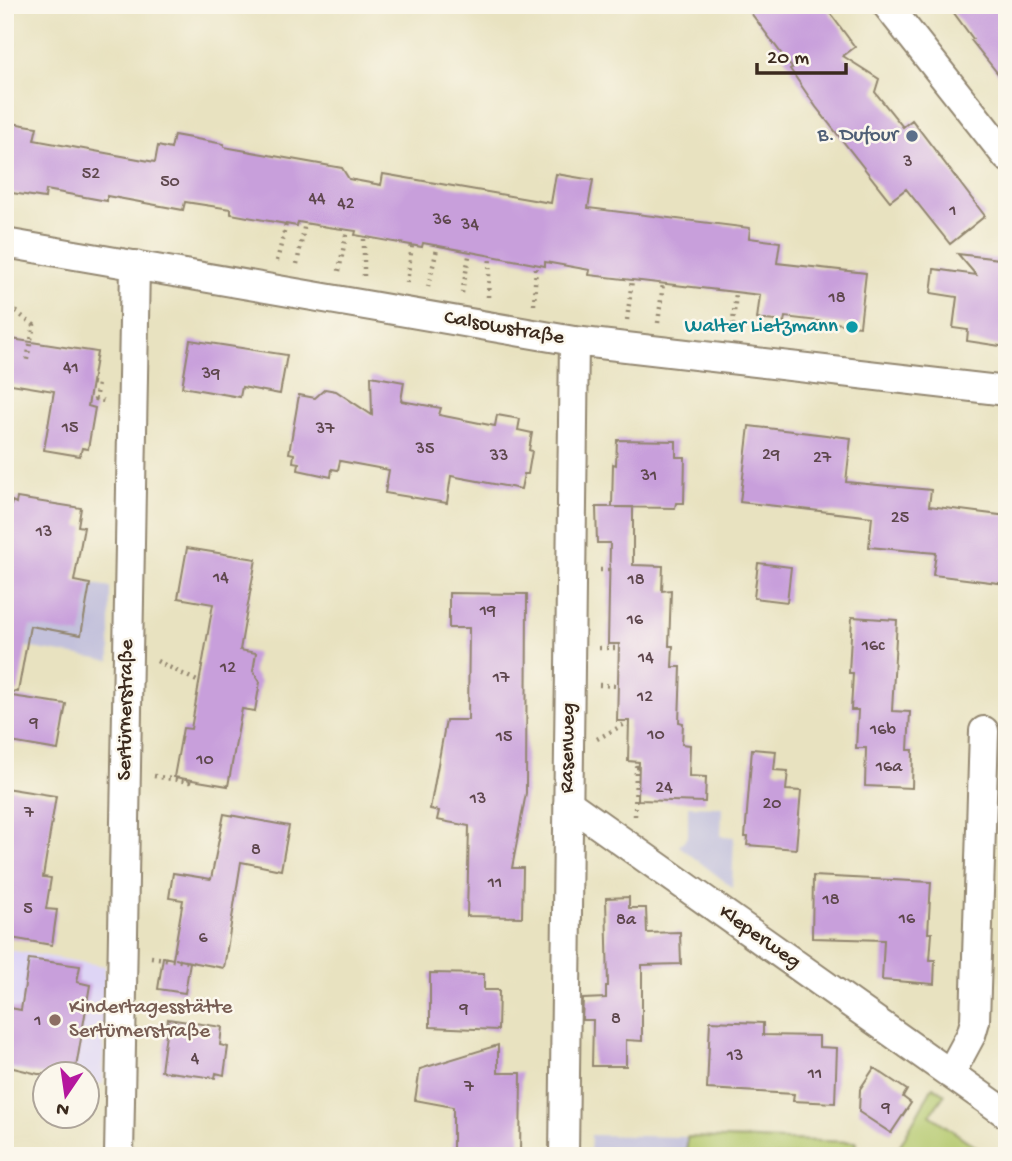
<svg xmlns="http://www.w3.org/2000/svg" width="1012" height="1161" font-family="'Gochi Hand',sans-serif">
<rect width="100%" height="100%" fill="#fbf7ec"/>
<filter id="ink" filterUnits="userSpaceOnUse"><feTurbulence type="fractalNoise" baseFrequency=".0143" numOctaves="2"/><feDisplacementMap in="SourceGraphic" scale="14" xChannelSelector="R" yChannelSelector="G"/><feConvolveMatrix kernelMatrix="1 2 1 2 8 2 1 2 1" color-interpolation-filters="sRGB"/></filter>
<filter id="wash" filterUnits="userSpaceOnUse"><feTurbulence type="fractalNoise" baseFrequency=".00686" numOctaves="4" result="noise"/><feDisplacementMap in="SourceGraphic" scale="28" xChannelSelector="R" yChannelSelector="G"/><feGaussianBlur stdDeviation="1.57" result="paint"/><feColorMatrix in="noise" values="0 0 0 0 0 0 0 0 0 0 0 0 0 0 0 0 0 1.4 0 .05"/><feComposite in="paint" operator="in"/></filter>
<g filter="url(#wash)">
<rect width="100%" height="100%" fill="#e8e2c0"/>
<path fill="#ded5f5" d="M9,950L105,966L103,1084L88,1082V1074L45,1075L5,1068V972Z"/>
<path fill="#c3c1db" d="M65,579L110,587V661L26,647L31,619Z
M688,806L722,807L721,836L734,837L732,887L679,846L688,836Z
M591,1135L687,1137V1156H590Z"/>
<path fill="#b3c86c" stroke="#777945" stroke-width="2" d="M933,1086L945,1094L930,1115L989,1156H894Z
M687,1137L856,1142L855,1155L861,1156H687Z"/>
<g id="blocks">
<path fill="#c89fdb" d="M745,5H824L855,47L843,56L879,79L875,92L903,127L912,120L985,216L950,244L906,189L890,201L816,107L790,69L792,68Z
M948,5H1007V85L971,40L973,39Z
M5,122L37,127L34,140L155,162L158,146L171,149L174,135L224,144V147L342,168L349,179L381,185L383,174L551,203L556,174L593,180L588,208L750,228L749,238L780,242L777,263L866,273L860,326L785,317L784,322L757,319L760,295L589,275L590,270L545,262V266L423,243L422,247L355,235L356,231L328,227L298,222L297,226L231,214V209L185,202L183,210L107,196V201L46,190L45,198L5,192Z
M958,254L1007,260V347L967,341L968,330L953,328L957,297L931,293L934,269L976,275Z
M5,338L97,352L88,406L95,408L88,449L82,448L80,456L44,450L54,391L5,383Z
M190,340L287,355L280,394L242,387L240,397L182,387Z
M371,376L404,382L401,401L441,408L439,415L495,426L497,415L520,419L518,430L532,433L529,450L532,451L528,474H524L521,489L451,476L447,503L385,493L389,470L340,461L338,470L332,469L331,477L298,470L299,463L293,462L294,454L289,453L299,395L315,398L325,389L336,391L372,415Z
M749,426L851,438L846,482L931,490L929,506L1007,516V584L933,575L936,553L869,547L872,517L740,502Z
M617,440L676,441V457H685L684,503H676L675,508L612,507L613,464L616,465Z
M17,498L81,508L78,526L84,527L74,581L90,584L81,635L30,626L18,692L5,691V514L9,515L12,501L16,503Z
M596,507H633V565L663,566L662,591L671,590L669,646H673L672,667H681L679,722L683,723L682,744L690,745L689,776L706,777L705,802L638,800L639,762L628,761L629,721H617L619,644H608L610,543H597Z
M187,548L256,559L240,650L256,653L253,671L260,682L255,711L242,709L228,786L174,777L183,728L191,729L213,604L178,598Z
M758,563L791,567L787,602L754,598Z
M449,593L527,594L526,793L512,868H523L522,917L467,916L469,826L437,820L439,811L430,809L446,720H468L469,628H449Z
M852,617L897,620L892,711L910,712L908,750H913L912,788L865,786L866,748H856L858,710H851L853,673H849Z
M5,695L66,704L58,750L5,741Z
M752,749L776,751L774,770L788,771L786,790L801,791L796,849L747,845L748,837H745Z
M5,788L56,796L43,877L51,878L46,909L57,910L52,945L5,937Z
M224,814L289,826L281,870L241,862L224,968L175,959L190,962L185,993L158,989L163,957L173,959L183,900L169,898L173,873L211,879Z
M813,876L931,882L928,933H932L930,960H935L934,984L882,980L884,940L812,938Z
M629,897V908H646L647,933L680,932L681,964L642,965V1041L626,1040V1066H592L593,1020H582L583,999L606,998V986H608L606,898Z
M29,959L80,966L77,982L90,985L75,1074H38L5,1066V1007L21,1010Z
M430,973L484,974V990H499L498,1030L430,1027Z
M168,1019L222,1027L220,1045L228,1047L224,1075L216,1073L215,1078L161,1071Z
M710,1021L763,1023V1035L819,1036V1047L837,1048L835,1103L793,1101L794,1094L707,1089Z
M498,1045V1073H521L520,1156H453V1107L415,1100L420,1069Z
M874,1068L907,1090L903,1097L911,1103L891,1133L859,1112L860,1089Z"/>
</g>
</g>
<g filter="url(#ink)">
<use href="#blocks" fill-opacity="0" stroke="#92866f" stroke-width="2"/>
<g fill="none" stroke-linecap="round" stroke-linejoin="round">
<defs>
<path id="street" d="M887,5L1007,157
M5,243L574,341L1007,391
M568,803L1007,1114
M950,1074L971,1035L975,1021L984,731
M119,1156L135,265
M564,1156L574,341"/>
</defs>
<use href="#street" stroke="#92866f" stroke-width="32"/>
<path stroke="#92866f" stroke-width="4.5" stroke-dasharray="2 5" stroke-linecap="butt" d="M277,261L286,224
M297,264L305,223
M339,271L347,230
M10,272C3,303 9,307 34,325L26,364
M364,276V236
M407,283L412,245
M428,287L438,245
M462,293L470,251
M488,297L490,256
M534,305L536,264
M627,320L632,280
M658,323L663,284
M732,332L736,293
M8,338L13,309
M92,383L98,384L95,399L104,401
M600,570H610
M599,648H619
M157,661L199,682
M599,685L618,686
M597,739L625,724L629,725
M154,776L189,782L190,779
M635,816L636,767H639
M151,957L187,962"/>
<use href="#street" stroke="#fff" stroke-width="28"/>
</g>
</g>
<circle fill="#5c6f8a" stroke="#fbf7ec" stroke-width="2.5" cx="912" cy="136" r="7"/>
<circle fill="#0f9aa8" stroke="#fbf7ec" stroke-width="2.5" cx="852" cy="327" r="7"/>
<circle fill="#8d6e63" stroke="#fbf7ec" stroke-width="2.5" cx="55" cy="1020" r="7"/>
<g text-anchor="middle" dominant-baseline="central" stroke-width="5" stroke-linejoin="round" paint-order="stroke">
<g font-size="18" fill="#5e474d">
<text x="908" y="162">3</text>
<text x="91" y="174">52</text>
<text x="170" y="182">50</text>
<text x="317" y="199">44</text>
<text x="346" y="204">42</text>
<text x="953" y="211">1</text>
<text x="442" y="220">36</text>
<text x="470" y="225">34</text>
<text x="837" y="298">18</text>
<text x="71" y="368">41</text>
<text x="211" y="374">39</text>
<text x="70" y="428">15</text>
<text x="325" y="429">37</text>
<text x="425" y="449">35</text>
<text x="771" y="455">29</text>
<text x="499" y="456">33</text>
<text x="822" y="458">27</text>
<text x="649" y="476">31</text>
<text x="900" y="518">25</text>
<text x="44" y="532">13</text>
<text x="221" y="578">14</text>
<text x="636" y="580">18</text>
<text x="488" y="611">19</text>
<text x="635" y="620">16</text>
<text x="873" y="646">16c</text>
<text x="646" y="658">14</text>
<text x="228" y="668">12</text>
<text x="501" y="678">17</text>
<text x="645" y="697">12</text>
<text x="34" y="723">9</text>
<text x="883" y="730">16b</text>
<text x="656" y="735">10</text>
<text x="504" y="737">15</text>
<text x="205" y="760">10</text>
<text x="889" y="767">16a</text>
<text x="664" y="788">24</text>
<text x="478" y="799">13</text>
<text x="772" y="804">20</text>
<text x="29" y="813">7</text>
<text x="256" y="850">8</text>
<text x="495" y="883">11</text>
<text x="831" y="900">18</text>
<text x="28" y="909">5</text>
<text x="907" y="919">16</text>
<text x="626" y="920">8a</text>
<text x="203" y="938">6</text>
<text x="464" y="1009">9</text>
<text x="616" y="1019">8</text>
<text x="38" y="1021">1</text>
<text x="735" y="1056">13</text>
<text x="195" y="1059">4</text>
<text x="815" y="1074">11</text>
<text x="469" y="1087">7</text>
<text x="886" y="1108">9</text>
</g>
<g font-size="21" fill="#4e5e75" stroke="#fbf7ec" text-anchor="end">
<text x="898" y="136">B. Dufour</text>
</g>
<g font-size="21" fill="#0d838f" stroke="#fbf7ec" text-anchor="end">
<text x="838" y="327">Walter Lietzmann</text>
</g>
<g font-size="21" fill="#3b2a1e" stroke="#fbf7ec">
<text transform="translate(504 329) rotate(10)">Calsowstraße</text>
<text transform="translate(127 710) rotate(-89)">Sertürnerstraße</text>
<text transform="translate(569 748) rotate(-89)">Rasenweg</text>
<text transform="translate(759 938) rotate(35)">Kleperweg</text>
</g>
<g font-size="21" fill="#785e54" stroke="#fbf7ec" text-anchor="start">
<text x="69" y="1008">Kindertagesstätte<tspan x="69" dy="24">Sertürnerstraße</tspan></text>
</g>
</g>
<rect width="1012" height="1161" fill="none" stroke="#fbf7ec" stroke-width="28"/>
<g transform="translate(66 1095) rotate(193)"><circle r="33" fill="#fbf7ec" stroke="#aea59a" stroke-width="2"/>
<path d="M0-5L12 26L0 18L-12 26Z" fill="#b5179e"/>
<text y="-10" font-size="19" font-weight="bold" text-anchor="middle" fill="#3b2a1e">N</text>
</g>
<path d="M757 63v10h89v-10" fill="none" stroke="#3b2a1e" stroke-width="3.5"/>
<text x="767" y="63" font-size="21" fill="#3b2a1e" stroke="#fbf7ec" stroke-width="5" paint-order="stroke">20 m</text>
</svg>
